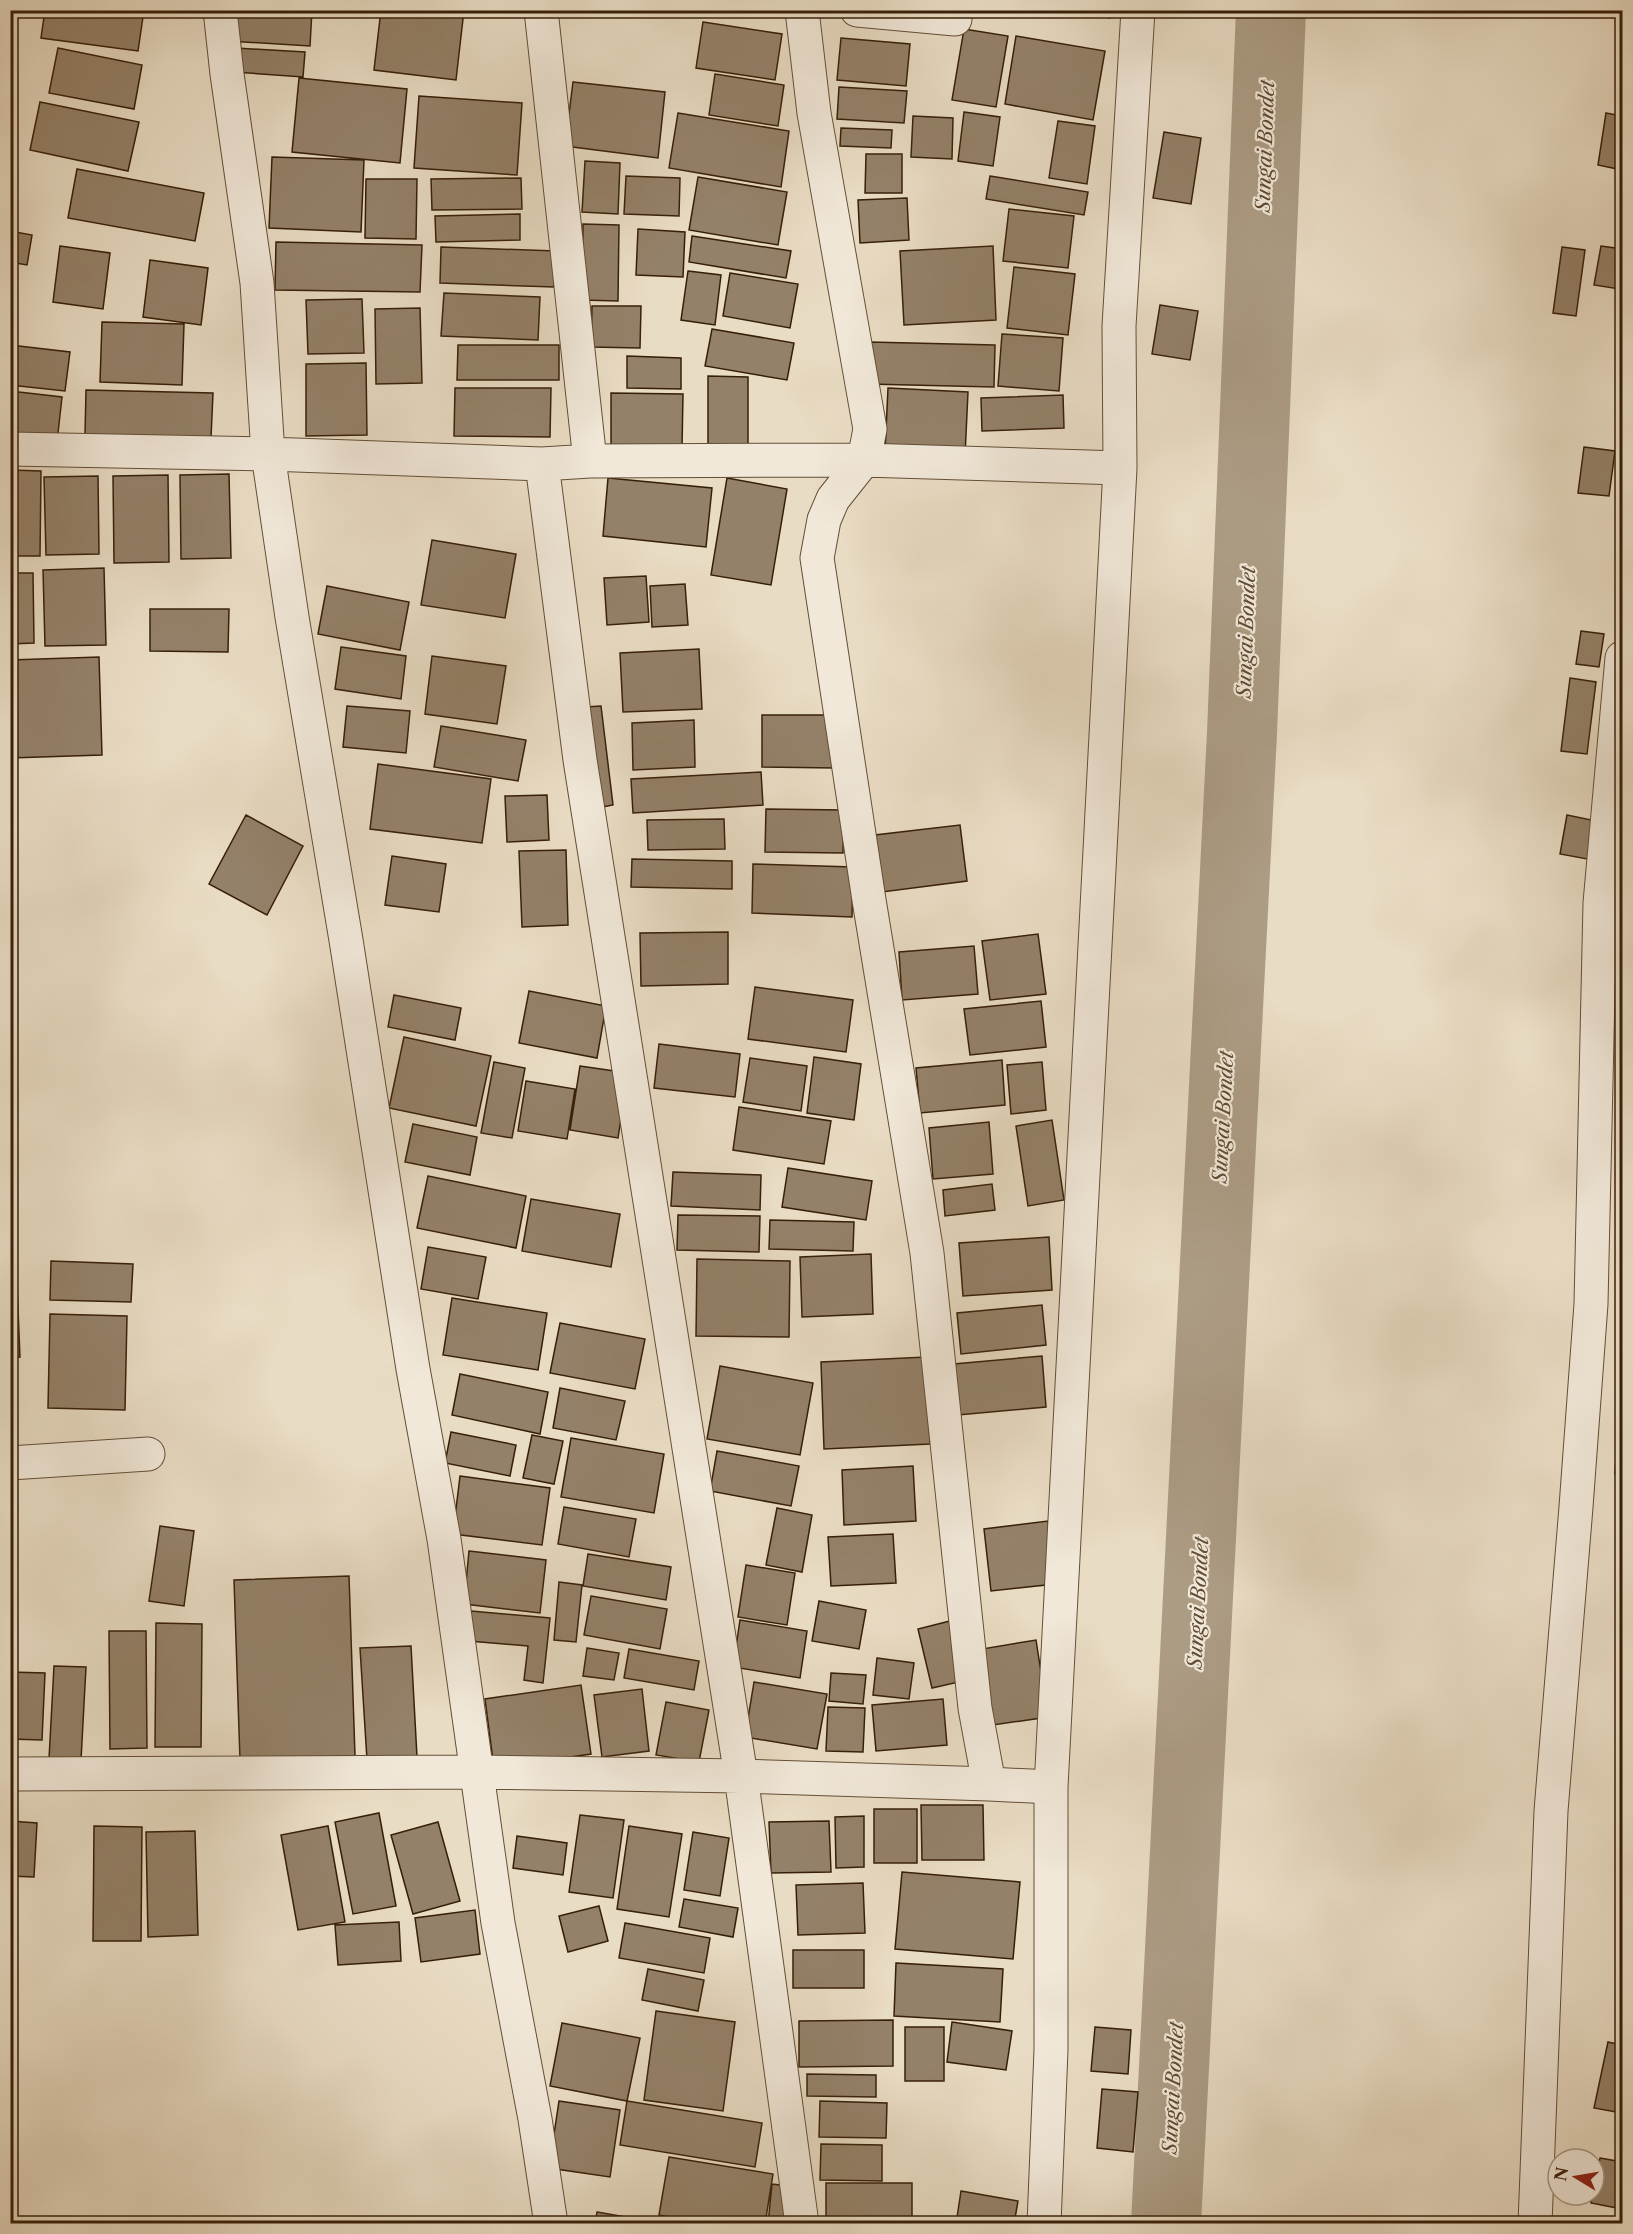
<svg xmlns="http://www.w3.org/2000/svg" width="1633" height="2234" font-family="'Libre Caslon Text',serif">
<rect width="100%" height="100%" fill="#e9dcc4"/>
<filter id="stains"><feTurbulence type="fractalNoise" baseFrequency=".00333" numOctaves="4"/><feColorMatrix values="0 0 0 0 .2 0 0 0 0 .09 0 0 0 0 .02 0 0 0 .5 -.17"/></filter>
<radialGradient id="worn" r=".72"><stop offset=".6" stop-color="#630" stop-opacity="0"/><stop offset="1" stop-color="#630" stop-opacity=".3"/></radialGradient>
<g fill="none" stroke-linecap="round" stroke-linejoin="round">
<!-- river -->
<path stroke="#ac9c84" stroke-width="70" d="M1166,2224L1242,733L1271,10"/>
</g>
<!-- building -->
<path fill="#948169" stroke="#371f07" stroke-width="1.5" d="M45,10H144L138,51L41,38Z
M230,10H312L310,46L228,41Z
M381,10H464L456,80L374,70Z
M1076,10H1111L1110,18Z
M703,22L782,34L775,80L696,68Z
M964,29L1008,36L996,107L952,100Z
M1016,36L1105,51L1093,120L1005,104Z
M841,38L910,44L906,86L837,80Z
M58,48L142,65L134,109L49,93Z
M236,48L305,52L303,77L234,72Z
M715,74L784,85L778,126L709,115Z
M299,78L407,89L400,163L292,152Z
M573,82L665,92L658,158L565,146Z
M839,87L907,91L904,123L837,119Z
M419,96L522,103L517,175L414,168Z
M40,102L139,122L128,171L30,150Z
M964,112L1000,117L993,166L958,161Z
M678,113L789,131L781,187L669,168Z
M1606,113L1622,116V170L1598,165Z
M913,116L953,118L952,159L911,157Z
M1058,121L1095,126L1087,184L1049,178Z
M841,128L892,130L891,148L840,146Z
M1164,132L1201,138L1191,204L1153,198Z
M866,154H902V193H865Z
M272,157L364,160L361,232L269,228Z
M585,161L620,163L618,214L582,212Z
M77,169L204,193L195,241L68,218Z
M626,176L680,178L679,216L624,214Z
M990,176L1088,192L1084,215L986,199Z
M698,177L787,192L778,245L689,230Z
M521,178L522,209L432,210L431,179Z
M366,179H417L416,239L365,238Z
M907,198L909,240L860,243L858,200Z
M1009,209L1074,216L1068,268L1003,261Z
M520,214V240L436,242L435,216Z
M583,224L619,225L618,301L582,300Z
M638,229L685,232L683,277L636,275Z
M10,231L32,235L27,265L10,262Z
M692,236L791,251L786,278L689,262Z
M276,242L422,245L420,292L275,290Z
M60,246L110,253L103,309L53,302Z
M993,246L996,320L904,325L900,251Z
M1601,246L1622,249V269L1619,289L1594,285Z
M441,247L556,251L554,287L440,283Z
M1562,247L1585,250L1576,316L1553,313Z
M150,260L208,268L201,325L143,317Z
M1014,267L1075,274L1068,335L1007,328Z
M688,271L721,275L715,325L681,320Z
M730,273L798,284L790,328L723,316Z
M444,293L540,297L538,340L441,336Z
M362,299L364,353L308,354L306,300Z
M1160,305L1198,311L1190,360L1152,354Z
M592,306H641L640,348L591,347Z
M420,308L422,383L376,384L375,309Z
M102,322L184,324L182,385L100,382Z
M712,329L794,343L787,380L705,366Z
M1002,334L1063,338L1059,391L998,386Z
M869,342L995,345L994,387L868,384Z
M10,345L70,352L65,391L10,385Z
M458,345H559V380H457Z
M627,356L681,358V389L627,388Z
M366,363L367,435L306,436V364Z
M708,376L748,377V449H708Z
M455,388H551L550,437L454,436Z
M888,388L968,392L965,456L885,452Z
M86,390L213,393L211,438L85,435Z
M10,391L62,397L57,442L10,437Z
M611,393L683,394L682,448L611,447Z
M1063,395L1064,428L982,431L981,398Z
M1584,447L1615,451L1609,496L1578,493Z
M10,470L41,471L40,556H10Z
M229,474L231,558L181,559L180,475Z
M168,475L169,562L114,563L113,476Z
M98,476L99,554L46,555L44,477Z
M608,478L712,488L706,547L603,536Z
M727,478L787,489L771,585L711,575Z
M432,540L516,554L505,618L421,605Z
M104,568L106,645L45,646L43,570Z
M10,573H33L34,643L10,644Z
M646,576L649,622L607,625L604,578Z
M685,584L688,625L652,627L650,586Z
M327,586L409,602L400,650L318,634Z
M150,609H229L228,652L150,651Z
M1581,631L1604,634L1599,667L1576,664Z
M341,647L406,656L401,699L335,689Z
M699,649L702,709L623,712L620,653Z
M432,656L506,666L497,724L425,714Z
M99,657L102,755L10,758V660Z
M1570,678L1596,682L1587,754L1561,751Z
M347,706L410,711L406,753L343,747Z
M601,706L613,805L597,808L585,707Z
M762,715H835V768L762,767Z
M694,720L695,767L633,770L632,723Z
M441,726L526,740L518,781L434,767Z
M378,764L491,779L482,843L370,829Z
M761,772L763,805L633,813L631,779Z
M547,795L549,840L507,842L505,796Z
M766,809L844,810L843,853L765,852Z
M246,815L303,846L267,915L209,884Z
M1567,815L1606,823L1598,861L1560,854Z
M724,819L725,849L648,850L647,820Z
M960,825L967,881L882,892L875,835Z
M566,850L568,925L522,927L519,851Z
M392,856L446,864L439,912L385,905Z
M632,859L732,861V889L631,887Z
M753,864L853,867L852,917L752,913Z
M728,932V984L641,986L640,933Z
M1038,934L1046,994L990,1000L982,941Z
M974,946L978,994L902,1000L899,952Z
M755,987L853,1000L846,1052L748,1039Z
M529,991L606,1006L597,1058L519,1043Z
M394,995L461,1008L455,1040L388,1027Z
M1041,1001L1046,1047L970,1055L964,1009Z
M404,1037L491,1056L476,1126L389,1108Z
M659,1044L740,1054L735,1097L654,1088Z
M814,1057L861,1064L854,1120L807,1113Z
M750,1058L807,1066L801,1111L743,1102Z
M1002,1060L1005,1105L920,1113L916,1068Z
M494,1062L525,1068L512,1138L481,1133Z
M1042,1062L1046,1110L1011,1114L1007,1065Z
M580,1066L628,1073L618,1138L570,1130Z
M526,1081L575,1089L567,1139L518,1131Z
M739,1107L831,1121L824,1164L733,1150Z
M1052,1120L1064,1200L1028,1206L1016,1126Z
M989,1122L993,1174L933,1179L929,1128Z
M413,1124L477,1137L470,1175L405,1162Z
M788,1168L872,1181L866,1220L782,1207Z
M673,1172L761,1175L760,1210L671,1206Z
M428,1176L526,1196L516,1248L417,1228Z
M992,1184L995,1210L945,1216L943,1190Z
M531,1199L620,1214L611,1267L522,1251Z
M678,1215L760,1216L759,1252L677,1250Z
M770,1220L854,1222L853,1251L769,1249Z
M1049,1237L1052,1290L963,1296L959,1243Z
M428,1247L486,1257L478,1299L421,1289Z
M871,1254L873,1314L802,1317L800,1257Z
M697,1259L790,1261L789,1337L696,1336Z
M51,1261L133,1264L131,1302L50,1300Z
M17,1285L20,1357L10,1358V1286Z
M452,1298L547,1313L538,1370L443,1355Z
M1042,1305L1046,1345L961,1354L957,1313Z
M50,1314L127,1316L125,1410L48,1408Z
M560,1323L645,1339L635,1389L550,1373Z
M1042,1356L1046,1407L958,1415L954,1364Z
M926,1357L930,1444L824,1449L821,1362Z
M720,1366L813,1383L800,1455L707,1439Z
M460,1374L548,1392L540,1434L452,1415Z
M560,1388L625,1401L616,1440L553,1428Z
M1619,1417H1622V1475L1615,1474Z
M451,1432L516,1445L510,1476L445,1463Z
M532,1435L563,1441L554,1484L523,1478Z
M571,1438L664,1454L654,1513L561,1497Z
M717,1451L799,1466L791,1506L710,1491Z
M913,1466L916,1521L844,1525L842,1470Z
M460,1476L550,1488L542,1545L453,1534Z
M564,1507L636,1519L629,1557L558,1544Z
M777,1508L812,1515L802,1572L766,1565Z
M1048,1521L1055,1584L991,1591L984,1529Z
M160,1526L194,1531L184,1606L149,1601Z
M893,1534L896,1583L831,1586L828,1537Z
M469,1551L546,1560L540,1613L464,1604Z
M588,1554L671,1567L666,1600L583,1586Z
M746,1565L795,1573L787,1625L738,1617Z
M349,1576L355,1756L240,1760L234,1580Z
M559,1582L582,1585L576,1642L554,1640Z
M591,1596L667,1609L660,1649L584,1635Z
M819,1601L866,1610L859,1649L812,1641Z
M471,1611L550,1618L543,1683L524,1680L528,1646L469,1641Z
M740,1620L807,1631L800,1678L733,1667Z
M950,1621L963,1681L932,1688L918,1629Z
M156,1623L202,1624L201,1747H155Z
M109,1631H146L147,1748L110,1749Z
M1036,1640L1048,1717L993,1725L982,1649Z
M411,1646L417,1757L367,1760L360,1648Z
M587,1648L619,1653L614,1680L583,1676Z
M629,1649L699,1661L694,1690L624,1678Z
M877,1658L914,1663L909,1699L873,1695Z
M54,1666L86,1667L81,1760L49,1759Z
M10,1672L45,1673L42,1740L10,1739Z
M831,1673L866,1675L863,1704L829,1701Z
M754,1682L827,1694L817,1749L745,1737Z
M581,1685L591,1754L494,1768L485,1699Z
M642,1689L649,1751L602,1757L594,1695Z
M943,1699L947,1745L876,1751L872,1705Z
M666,1702L709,1710L699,1762L656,1755Z
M828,1707L865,1708L863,1752L826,1751Z
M921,1805H983L984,1860H922Z
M874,1809H917V1863H874Z
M379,1813L396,1906L353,1914L335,1822Z
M580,1815L624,1820L613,1898L569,1892Z
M864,1816V1867L836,1868L835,1817Z
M10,1821L37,1823L34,1877L10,1876Z
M829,1821L831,1872L771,1873L769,1822Z
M438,1822L460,1901L413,1914L391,1835Z
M94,1826L142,1827L141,1941H93Z
M328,1826L345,1922L298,1930L281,1835Z
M629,1826L682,1834L669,1917L617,1909Z
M195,1831L198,1935L148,1937L146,1832Z
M693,1832L729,1838L720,1896L684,1890Z
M517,1836L567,1843L563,1875L513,1868Z
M902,1872L1020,1882L1013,1959L895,1949Z
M10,1879L16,1880L14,1917H10Z
M863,1883L865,1933L798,1935L796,1885Z
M684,1899L738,1908L733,1937L679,1927Z
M599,1906L608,1941L568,1952L559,1916Z
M475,1910L480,1954L421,1962L415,1918Z
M399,1922L401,1961L338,1965L335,1925Z
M625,1923L710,1938L704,1973L619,1958Z
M793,1950H864V1988H793Z
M896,1963L1003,1969L1000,2022L894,2016Z
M648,1969L704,1980L698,2011L642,2000Z
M656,2011L735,2022L723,2111L644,2100Z
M893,2020V2066L799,2067V2021Z
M952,2022L1012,2031L1006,2070L947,2062Z
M562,2023L640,2038L627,2101L550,2086Z
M905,2027H944V2081H905Z
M1095,2027L1131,2030L1128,2074L1091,2071Z
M1608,2042L1622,2045V2113L1594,2108Z
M807,2074L876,2075V2097L807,2096Z
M1102,2089L1138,2092L1133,2152L1097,2148Z
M559,2101L620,2110L610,2177L549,2168Z
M627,2101L762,2123L755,2167L620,2145Z
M820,2101L887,2103L886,2138L819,2137Z
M821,2144L882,2145V2181L820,2180Z
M669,2157L773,2174L765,2224H706L659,2215Z
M1600,2158L1622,2162V2209L1591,2203Z
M826,2183H912V2224H826Z
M772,2184L795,2187L791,2224H768Z
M961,2191L1018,2201L1014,2224H956Z
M597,2212L666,2224H595Z"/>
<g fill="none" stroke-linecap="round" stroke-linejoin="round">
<defs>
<path id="street" d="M220,10L227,74L257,283L268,454L292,617L346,940L413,1369L444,1539L498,1923L535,2119L551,2224
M541,10L590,461
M802,10L814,113L870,429L864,460L833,499L824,520L817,558L869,900L927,1253L975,1708L989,1784L1051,1787
M857,10L955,19
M10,449L268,454L542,464L590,461L864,460L1120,468
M542,464L580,760L741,1776L802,2224
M10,1463L148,1454
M10,1774L476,1772L741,1776L989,1784
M1044,2224L1051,2050V1787L1120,468L1119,326L1138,10
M1535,2224L1551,1811L1576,1507L1591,1304L1600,903L1622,658"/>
</defs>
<!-- street casing -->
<use href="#street" stroke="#644e36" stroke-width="35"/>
<!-- street -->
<use href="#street" stroke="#f1e8d9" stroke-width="33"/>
</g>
<g text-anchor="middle" stroke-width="4.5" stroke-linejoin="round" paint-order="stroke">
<!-- water labels -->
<g font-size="20" font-style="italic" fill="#604b33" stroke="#f1e8d9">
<text transform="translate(1265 146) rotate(-88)" y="7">Sungai Bondet</text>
<text transform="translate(1246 632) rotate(-88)" y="7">Sungai Bondet</text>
<text transform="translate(1223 1117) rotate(-87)" y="7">Sungai Bondet</text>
<text transform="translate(1198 1603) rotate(-87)" y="7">Sungai Bondet</text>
<text transform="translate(1173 2088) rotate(-87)" y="7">Sungai Bondet</text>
</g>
</g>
<!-- margin -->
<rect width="1633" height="2234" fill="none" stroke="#e9dcc4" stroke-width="36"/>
<rect x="12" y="12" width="1609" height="2210" fill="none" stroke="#371f07" stroke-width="3"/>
<rect x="18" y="18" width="1597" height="2198" fill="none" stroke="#371f07" stroke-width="1.5"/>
<!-- north arrow -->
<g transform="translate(1576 2177) rotate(281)"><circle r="28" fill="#f1e8d9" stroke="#a79885" stroke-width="1.5"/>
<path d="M0-4.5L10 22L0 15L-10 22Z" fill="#8f2418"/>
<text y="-9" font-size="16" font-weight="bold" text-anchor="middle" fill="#371f07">N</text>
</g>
<rect width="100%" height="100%" filter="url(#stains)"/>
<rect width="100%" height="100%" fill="url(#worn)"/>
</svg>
